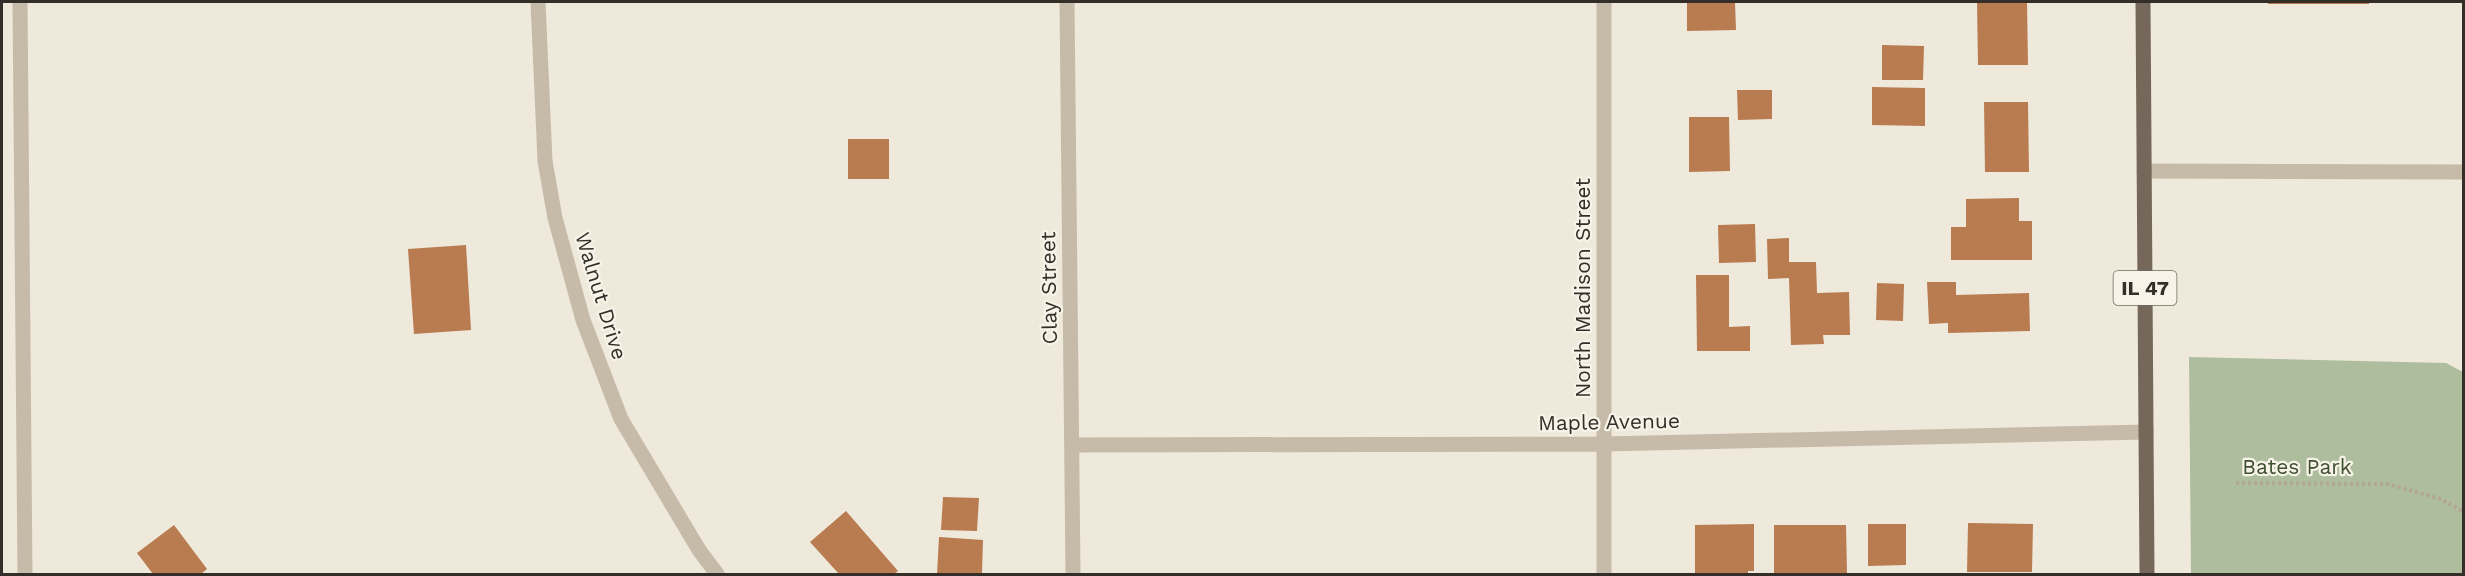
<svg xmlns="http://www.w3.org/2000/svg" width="2465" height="576" font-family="'Work Sans',sans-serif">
<rect width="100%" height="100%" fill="#efe9dc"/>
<!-- green -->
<path fill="#adbd9e" d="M2189,357L2446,363L2463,372V574H2191Z"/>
<!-- building -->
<path fill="#b97b50" d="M1687,2H1735L1736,30L1687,31Z
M1977,2H2027L2028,65H1978Z
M2268,2H2369V4H2268Z
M1882,45L1924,46L1923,80H1882Z
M1872,87L1925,88V126L1872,125Z
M1737,90H1772V119L1738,120Z
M1984,102H2028L2029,172H1985Z
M1689,117H1729L1730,171L1689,172Z
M848,139H889V179H848Z
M2019,198V221H2032V260H1951V227H1966V199Z
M1755,224L1756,262L1719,263L1718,225Z
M1789,238V262H1816L1817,293L1849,292L1850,335H1823L1824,344L1791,345L1789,278L1768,279L1767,239Z
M466,245L471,330L414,334L408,249Z
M1696,275H1729V327L1750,326V351H1697Z
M1927,282H1956V295L2029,293L2030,331L1948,333V323L1929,324Z
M1877,283L1904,284L1903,321L1876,320Z
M943,497L979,498L977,531L941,530Z
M846,511L898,571L894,574H839L810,542Z
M1968,523L2033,524L2032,572H1967Z
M1754,524V571H1748V574H1695V525Z
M1868,524H1906V565L1868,566Z
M174,525L207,569L201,574H153L137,553Z
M1774,525H1846L1847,574H1774Z
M939,537L983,540L982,574H937Z"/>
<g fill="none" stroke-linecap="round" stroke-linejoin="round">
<!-- path -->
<path stroke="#b2a694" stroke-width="4" stroke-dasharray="3 3" stroke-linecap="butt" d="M2236,483L2388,484L2441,499L2464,512"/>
<!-- lane -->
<path stroke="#c6bba9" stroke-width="15" d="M2144,171L2464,172"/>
<!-- street -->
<path stroke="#c6bba9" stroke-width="15" d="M20,2L25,574
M538,2L545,161L555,218L583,320L621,419L699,550L717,574
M1067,2L1073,574
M1604,2V574
M1072,445L1604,444L2146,432"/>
<!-- primary -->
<path stroke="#75685b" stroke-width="15" d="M2143,2L2147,574"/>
</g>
<g text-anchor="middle" stroke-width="4.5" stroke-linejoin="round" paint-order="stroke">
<!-- shield labels -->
<rect fill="#f7f3e8" stroke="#6e6962" stroke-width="1.5" x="2113.5" y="271" width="63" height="34" rx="4.5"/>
<g font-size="20" font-weight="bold" fill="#342e28">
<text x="2145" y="295">IL 47</text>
</g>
<!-- street labels -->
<g font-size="21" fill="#342e28" stroke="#f7f3e8">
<text transform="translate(1049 288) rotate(-91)" y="7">Clay Street</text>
<text transform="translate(1583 288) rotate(-90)" y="7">North Madison Street</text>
<text transform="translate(601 296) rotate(73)" y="7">Walnut Drive</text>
<text transform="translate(1609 422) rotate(-1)" y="7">Maple Avenue</text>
</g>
<!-- park labels -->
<g font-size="21" fill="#3e502f" stroke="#f7f3e8">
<text x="2297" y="474">Bates Park</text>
</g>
</g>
<!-- border -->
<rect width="2465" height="576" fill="none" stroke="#342e28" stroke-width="6"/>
</svg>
